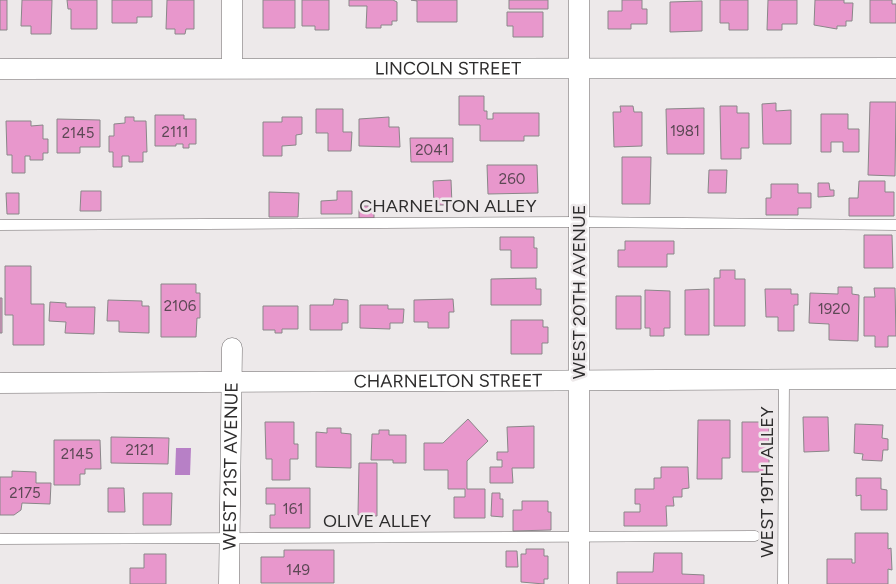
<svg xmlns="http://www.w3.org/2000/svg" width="896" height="584" font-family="Figtree,sans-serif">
<rect width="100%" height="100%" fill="#ede9ea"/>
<!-- water -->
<path fill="#b780c6" d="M176,448H191L190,475H175Z"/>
<!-- building -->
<path fill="#e897cc" stroke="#8a8789" d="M0,0H7V30H0Z
M22,0H52L51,34H31V26H21Z
M67,0H97V29H71V9H68Z
M112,0H152V17H137V23H112Z
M167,0H194V29H186L185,34H175V29H166Z
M263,0H295V28H263Z
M302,0H329V30H315V26H302Z
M349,0H393L397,2V21H392V25H381V28H366L367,6H349Z
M411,0H457V22H417V1Z
M509,0H548V9H509Z
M622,0H642V9H647V24H631V29H608V11H622Z
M720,0H748V30H729V23H720Z
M768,0H797V24H782V30H767Z
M815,0H844V3H853L852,21H846V26H837V29L814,25Z
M870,0H892V4H896V23H870Z
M702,1V31L670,32V2Z
M507,12H543V37H513V26H507Z
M459,96H484V111H487V119H493V113H539V136H524V141H480V125H459Z
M870,102H896L895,176L868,175Z
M776,103V111L791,110V144H763L762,104Z
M620,106H633L634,112H642V146L614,147L613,112H621Z
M720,106H737V113H749V148H741V159H721Z
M704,108V154H667L666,109Z
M316,109H343V132H352L351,151H328V133H316Z
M821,114H848V129H859V152H843V142H831V152H821Z
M155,115H184V119H196V144H189V148H183V144H176V146H155Z
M125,117H134V121H146L147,152H143V162H129V156H122V167H113V152H109V136H114V124L125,123Z
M282,117H302V134L296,135V145L282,146V156H263V122H282Z
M389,117V127H399L400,147L359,146V119Z
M57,119L100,120V147H80V153H57Z
M6,121H31V126L43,125V139H48V153H43V160H30V156H25V173H12V155H7Z
M410,138H453V162H411Z
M622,157H651L650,204H622Z
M487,165H537L538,193L488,194Z
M709,170H727L726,193H708Z
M451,180L452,205H434L433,181Z
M859,181H885V192H894V216H849V198H858Z
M818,183H829L830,190H834V196L818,197Z
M771,184H798V193H811V208H798V215H766V198H771Z
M81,191H101V211H80Z
M337,191H352V214H321V201L337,200Z
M269,192L299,193L298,217H269Z
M6,193H19V214H7Z
M359,206H374V218H359Z
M864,235H892L893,268H864Z
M500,237H534V248H537V268H511V250H500Z
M625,241H674V254H667V267H618V250H625Z
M5,266H31V304H44V345H13V315H5Z
M720,270H735V279H745V326H714V278H720Z
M536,278V289H541V305H491V279Z
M161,284H196V293H200V318H197L196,337H161Z
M838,287H852V294L859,295L858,341L829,340V324L809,323L810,293L838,294Z
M874,288H895L896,336H888V347H875V336H864V297H875Z
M709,289V335H685V290Z
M765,289H791V294H798V305H794V331H778V317H766Z
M645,290L670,291V328H664V336H650V328H645Z
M616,296H641V329H616Z
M0,298H2V333H0Z
M334,299L348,300V323H342V330H310V305H333Z
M453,299L454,312H449V328H428V322H414V300Z
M108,300L142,301V306H149V333L119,332V321H107Z
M50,302L66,303V307H95L94,334L65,333L66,322L49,321Z
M360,305H388V309H404L403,323H390V329L360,328Z
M263,306H298V329H282V333H275V330H263Z
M511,320H543V327H548V343H542V354H511Z
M803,417H828L829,451L804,452Z
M468,419L488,441L467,461V489H485V518H454V497H465V489H448V470H424V443H443Z
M698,420H730V458H722V479H697Z
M265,422H294V444H298V459H290V480H272V459H266Z
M742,422H769V472H742Z
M855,424L883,425L882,438L888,439V450H883L882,461L862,460L863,454L854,453Z
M534,426V468H512L513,483H490V467H502V460H497V452H508L507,427Z
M327,428H341V433L351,434V468L316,467V432L327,433Z
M379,430H389V435H406V463H393V460H371L372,434H379Z
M111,437L169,438L168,464L111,463Z
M54,440H100L101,469H85V474H80V485H54Z
M359,463H377V516L358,515Z
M661,467H688L689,488L682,489V497H673L674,506H666L667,526H624V512H640V504H635V489H654V478H661Z
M12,471L36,472V483H51L50,504L22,503L21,510L14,515H0V477H12Z
M856,478H881V489L887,490V510H861V495L856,496Z
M108,488H124L125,512H108Z
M266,488H310V528H270V515H275V504H266Z
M143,493H172L171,525H143Z
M492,493H500V499H503V517L491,516Z
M522,501H548V512H551V530L513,531V510H522Z
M855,533H888V549L891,548L892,570L888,569V584H827V559H852V563H855Z
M526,549H544V556H548V579H544V584L521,582V554H526Z
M284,550H334V583H261V557H284Z
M506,551H517L518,567H506Z
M654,553H682V574L704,575V584H617V572H653Z
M144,554H166V584H130V568H144Z"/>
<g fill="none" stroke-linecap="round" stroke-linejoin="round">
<defs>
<path id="lane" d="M0,225L579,222L896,225
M0,539L755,536
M783,584L784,380"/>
<g id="street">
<path d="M232,0V67"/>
<path d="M579,0V584"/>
<path id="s1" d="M0,69L896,68"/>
<path id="s2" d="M0,383L896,379"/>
<path id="s3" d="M229,584L232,348"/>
</g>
</defs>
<!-- lane casing -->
<use href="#lane" stroke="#6e6a6b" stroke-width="11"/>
<!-- street casing -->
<use href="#street" stroke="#6e6a6b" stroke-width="21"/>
<!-- lane -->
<use href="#lane" stroke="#fff" stroke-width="10"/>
<!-- street -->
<use href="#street" stroke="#fff" stroke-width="20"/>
</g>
<g text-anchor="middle" stroke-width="5" stroke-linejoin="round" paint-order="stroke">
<!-- number labels -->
<g font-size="15" fill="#5c4855">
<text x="685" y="136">1981</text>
<text x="175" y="137">2111</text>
<text x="78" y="138">2145</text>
<text x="432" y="155">2041</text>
<text x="512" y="184">260</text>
<text x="180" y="311">2106</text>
<text x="834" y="314">1920</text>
<text x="140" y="455">2121</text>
<text x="77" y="459">2145</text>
<text x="25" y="498">2175</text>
<text x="293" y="514">161</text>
<text x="298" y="575">149</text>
</g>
<!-- street labels -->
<g font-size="18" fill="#2e2d2d" stroke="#ede9ea">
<text dy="6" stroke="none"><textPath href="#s1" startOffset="448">LINCOLN STREET</textPath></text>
<text x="448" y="212">CHARNELTON ALLEY</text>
<text transform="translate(579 292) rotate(-90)" y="6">WEST 20TH AVENUE</text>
<text dy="6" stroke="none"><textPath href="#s2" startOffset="448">CHARNELTON STREET</textPath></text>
<text dy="6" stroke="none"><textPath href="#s3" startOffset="118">WEST 21ST AVENUE</textPath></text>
<text transform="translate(767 482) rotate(-90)" y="6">WEST 19TH ALLEY</text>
<text x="377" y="527">OLIVE ALLEY</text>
</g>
</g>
</svg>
